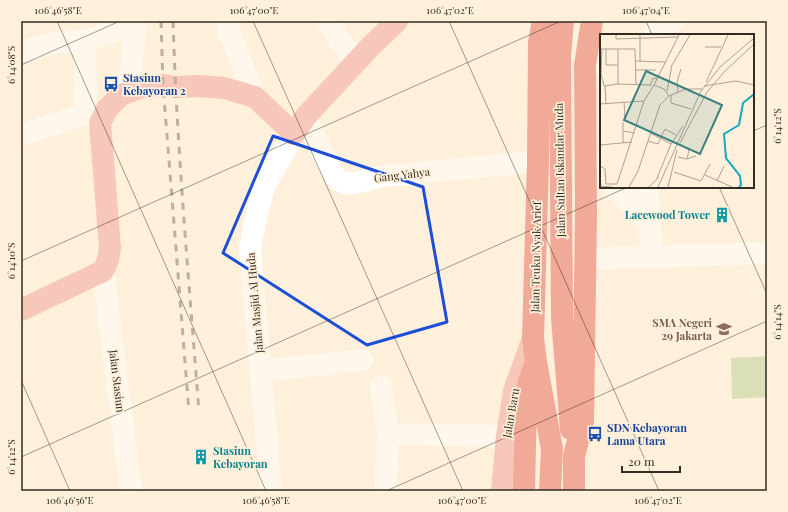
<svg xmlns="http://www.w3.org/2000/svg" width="788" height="512" font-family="'Playfair Display',serif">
<rect width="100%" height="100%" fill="#fff0db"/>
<!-- green -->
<path fill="#aecb8f" d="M767,356V397L732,399L731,358Z"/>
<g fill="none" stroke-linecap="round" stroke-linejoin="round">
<!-- minor -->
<path stroke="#fff" stroke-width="22" d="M227,21L229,32L255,97
M328,21L339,40L356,62
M653,35L660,28L674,21
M21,52L53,43L85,41
M585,58L601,66
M121,95L131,71L136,21
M306,116C312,129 331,178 342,182C352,187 373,177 384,176C435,171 487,167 538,161
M100,123L86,113L85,41L136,24
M21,135L86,113
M586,155L601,171
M615,187L650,225
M648,187L651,257
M585,259L767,253
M103,271L131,491
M262,371L362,360
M381,386L388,434
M271,491L250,248L256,217L264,187L294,134
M385,491L388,434L507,436"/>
<!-- major -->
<path stroke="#ed9791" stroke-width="22" d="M21,310L103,271L108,260L110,248L100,123L107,109L121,95L145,86L163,85L175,87L197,86L224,88L255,97L294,134L306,116L371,46L397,21
M502,491L507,436L514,391L533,338"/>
<!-- highway -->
<path stroke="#e15248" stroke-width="22" d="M543,21L539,43L538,161L533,338L536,362L552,449L550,491
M563,21L560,56L562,318L571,429
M524,491L526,400L529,381L534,367
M574,491V456L583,421L586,214L585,65L592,21"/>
<!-- rail -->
<path stroke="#6b6255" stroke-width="3" stroke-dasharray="7 7" stroke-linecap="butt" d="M161,21L163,85L189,412
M173,21C177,151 189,281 199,412"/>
</g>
<!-- marked area -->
<path d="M0 0H788V512H0ZM273,136L423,187L447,322L367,345L223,253Z" fill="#fff0db" fill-opacity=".55" fill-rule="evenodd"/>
<path fill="none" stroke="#1d4ed8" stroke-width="3" stroke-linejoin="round" d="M273,136L423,187L447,322L367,345L223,253Z"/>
<!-- ticks -->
<path fill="none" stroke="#322b21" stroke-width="1" stroke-opacity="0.45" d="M57,21L266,491M253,21L463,491M449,21L659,491M646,21L652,35M21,65L120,21M753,131L767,125M719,187L767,294M21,261L561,21M21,380L70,491M21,457L628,187M386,491L767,321"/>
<!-- icons -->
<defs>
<symbol id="bus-bare" viewBox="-9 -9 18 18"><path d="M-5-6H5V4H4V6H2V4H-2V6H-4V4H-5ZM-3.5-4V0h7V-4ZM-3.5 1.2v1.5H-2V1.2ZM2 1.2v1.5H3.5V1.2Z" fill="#1a4fb4" stroke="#fff0db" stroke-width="2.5" paint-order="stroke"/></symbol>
<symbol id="building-bare" viewBox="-9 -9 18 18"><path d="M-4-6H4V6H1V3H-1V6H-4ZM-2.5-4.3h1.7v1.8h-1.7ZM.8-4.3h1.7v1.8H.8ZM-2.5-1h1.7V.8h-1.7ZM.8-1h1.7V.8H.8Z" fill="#0f9aa8" stroke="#fff0db" stroke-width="2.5" paint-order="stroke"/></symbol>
<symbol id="school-bare" viewBox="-9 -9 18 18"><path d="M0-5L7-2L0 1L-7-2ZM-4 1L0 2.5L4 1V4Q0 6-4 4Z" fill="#8d6e63" stroke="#fff0db" stroke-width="2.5" paint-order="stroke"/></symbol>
</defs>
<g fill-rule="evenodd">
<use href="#bus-bare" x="100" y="73" width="22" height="22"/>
<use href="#building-bare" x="711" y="204" width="22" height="22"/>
<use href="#school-bare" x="713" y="318" width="22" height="22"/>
<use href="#bus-bare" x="584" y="423" width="22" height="22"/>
<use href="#building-bare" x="190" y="446" width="22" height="22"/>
</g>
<g text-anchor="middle" stroke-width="3.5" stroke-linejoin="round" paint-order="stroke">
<!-- transit labels -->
<g font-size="11" font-weight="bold" fill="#164399" stroke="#fff0db" text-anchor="start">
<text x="123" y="82">Stasiun<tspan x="123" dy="13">Kebayoran 2</tspan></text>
<text x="607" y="432">SDN Kebayoran<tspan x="607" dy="13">Lama Utara</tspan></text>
</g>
<!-- street labels -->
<g font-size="11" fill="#322b21" stroke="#fff0db">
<text transform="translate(560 170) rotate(-91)" y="4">Jalan Sultan Iskandar Muda</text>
<text transform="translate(402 175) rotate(-7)" y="4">Gang Yahya</text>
<text transform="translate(536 257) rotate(-89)" y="4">Jalan Teuku Nyak Arief</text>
<text transform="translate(255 303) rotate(-95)" y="4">Jalan Masjid Al Huda</text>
<text transform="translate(117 381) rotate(83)" y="4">Jalan Stasiun</text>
<text transform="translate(511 413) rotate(-80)" y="4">Jalan Baru</text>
</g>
<!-- culture labels -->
<g font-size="11" font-weight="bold" fill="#0d838f" stroke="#fff0db" text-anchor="end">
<text x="710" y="219">Lacewood Tower</text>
<text x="213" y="455" text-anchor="start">Stasiun<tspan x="213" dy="13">Kebayoran</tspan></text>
</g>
<!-- education labels -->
<g font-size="11" font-weight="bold" fill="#785e54" stroke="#fff0db" text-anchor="end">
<text x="712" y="327">SMA Negeri<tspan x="712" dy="13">29 Jakarta</tspan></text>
</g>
</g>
<!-- overview -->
<g transform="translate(600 34)">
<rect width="154" height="154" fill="#fff0db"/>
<path fill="none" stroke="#17a8c1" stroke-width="2" d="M139,153L141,151L140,142L126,124L124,100L139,91L143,69L154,60"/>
<path fill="none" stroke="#ada191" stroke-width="1" d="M16,1V5L78,3M40,1V27M105,13H121M0,15H35L36,50M2,15L1,40L4,52L18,50M6,15V31H18V50L50,51M35,27L65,28M18,31V15M36,36H56M106,48L128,1M54,51L79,1M5,52L6,69M50,52L53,44L58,45M104,52L136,47L154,51M67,57L72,31L90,1M78,58L77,48L81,35M71,61V69L91,75M24,68L25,85M0,70L44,67L54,51L64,55L69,62L86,55H102M23,88V109M23,97L35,99M50,99L71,110M61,103L65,95L76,101M48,107L58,110L61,103M80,109L107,58L125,37L154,10M80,110L89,116L87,125M0,111L32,108M78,123L87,125L96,122M0,132L5,135L6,150H17L44,67M74,138L101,147L110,130M105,141L132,153M57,144L71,110L83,92M117,147L124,132M0,152L12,153M29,153L38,137L60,71L69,62M49,153L59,143M58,153L101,57L120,33L154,4M68,153L77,116"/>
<path fill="#398281" fill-opacity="0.15" stroke="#398281" stroke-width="2" d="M46,37L122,71L100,120L24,86Z"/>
<rect width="154" height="154" fill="none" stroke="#322b21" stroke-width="2"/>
</g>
<!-- border -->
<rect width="788" height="512" fill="none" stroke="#fff0db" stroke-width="44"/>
<!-- scale -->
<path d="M622 466v6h58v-6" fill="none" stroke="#322b21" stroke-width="2"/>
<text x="628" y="466" font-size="12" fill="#322b21" stroke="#fff0db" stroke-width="3" paint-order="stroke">20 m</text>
<rect x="22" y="22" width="744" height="468" fill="none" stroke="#322b21" stroke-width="1.5"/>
<g font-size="10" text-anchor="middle" fill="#322b21">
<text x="58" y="14">106°46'58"E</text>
<text x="254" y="14">106°47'00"E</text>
<text x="450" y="14">106°47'02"E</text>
<text x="646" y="14">106°47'04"E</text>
<text transform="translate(11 65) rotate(-90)" y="4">6°14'08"S</text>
<text transform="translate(777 126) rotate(-90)" y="4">6°14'12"S</text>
<text transform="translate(11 261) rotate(-90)" y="4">6°14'10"S</text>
<text transform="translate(777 322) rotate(-90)" y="4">6°14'14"S</text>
<text transform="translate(11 457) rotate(-90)" y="4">6°14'12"S</text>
<text x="70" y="504">106°46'56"E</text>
<text x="266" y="504">106°46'58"E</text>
<text x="462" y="504">106°47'00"E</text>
<text x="658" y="504">106°47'02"E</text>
</g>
</svg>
